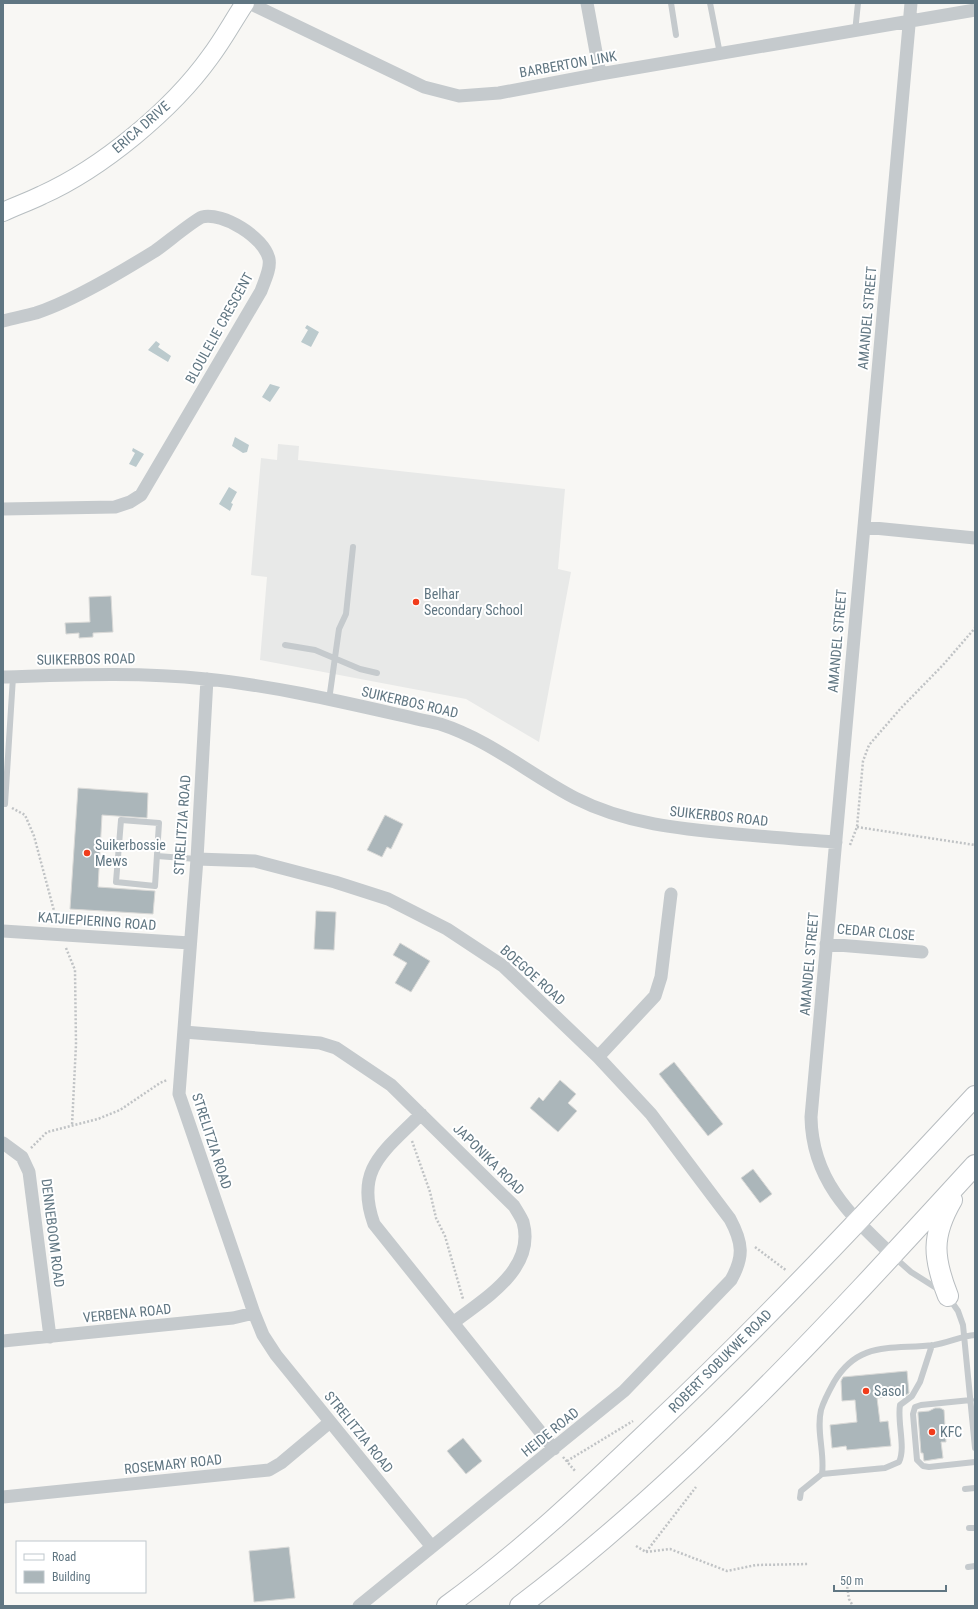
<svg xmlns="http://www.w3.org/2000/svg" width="978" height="1609" font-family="'Roboto Condensed',sans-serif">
<rect width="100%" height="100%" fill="#f8f7f4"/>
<!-- built -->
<path fill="#e8e9e8" d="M278,444L299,446L298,460L565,489L558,569L571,572L539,742L466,699L260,660L267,577L251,575L261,458L277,460Z"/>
<!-- water -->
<path fill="#bbcacd" d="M307,325L319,332L311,347L301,342L308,330L305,328Z
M156,341L160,344L158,347L171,356L168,362L148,350Z
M270,384L280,387L270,402L262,397Z
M235,437L249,445L247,452L243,453L232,446Z
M133,448L144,454L136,467L129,464L135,453L132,451Z
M229,487L237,492L231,503L233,504L230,511L219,504Z"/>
<!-- building -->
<path fill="#abb6ba" stroke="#d9d9d7" d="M111,596L113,632L93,633V637L79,638V633L66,634L65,623L90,622L89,597Z
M78,788L148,793L147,818L102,815L98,887L155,891L153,914L70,909Z
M385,815L403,824L391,849L387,847L382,857L367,850Z
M316,911L336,912L334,950L314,949Z
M400,943L430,961L411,992L395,983L407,963L393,955Z
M674,1062L723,1124L708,1136L659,1074Z
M560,1080L576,1094L568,1103L577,1111L558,1132L530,1108L539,1097L543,1101Z
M753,1169L772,1194L760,1203L741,1178Z
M907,1371L909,1393L906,1395L877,1398L880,1422L888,1421L891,1446L847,1450L846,1446L832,1448L830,1425L857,1422L855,1400L842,1401L841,1381L843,1377Z
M935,1408H940L944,1410L946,1442H941L943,1458L924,1461L923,1453H921L918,1414V1412L929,1411Z
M463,1438L482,1461L466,1474L447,1451Z
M289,1547L295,1598L254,1602L249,1551Z"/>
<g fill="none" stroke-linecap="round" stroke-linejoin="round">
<defs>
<path id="secondary" d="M3,212C16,206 30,201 42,195C102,168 172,110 210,57C223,40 233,21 245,3"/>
<path id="primary" d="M948,1296C933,1258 931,1236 952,1200
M447,1606C521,1552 587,1490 653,1427C765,1321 870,1209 975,1096
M520,1606C689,1478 833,1320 975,1165"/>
</defs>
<!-- secondary casing -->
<use href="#secondary" stroke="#b7bec1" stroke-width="20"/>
<!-- primary casing -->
<use href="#primary" stroke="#b8bdc0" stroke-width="22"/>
<!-- path -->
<path stroke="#c0c3c5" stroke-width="2.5" stroke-dasharray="2 2" stroke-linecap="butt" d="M12,808L25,815L34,836L57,922
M857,827L975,845
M850,845L857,827L863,761L869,745L901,708L943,665L975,628
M66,948L75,970L76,1044L72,1126
M412,1141L430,1192L436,1218L445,1236L463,1299
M31,1148L47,1132L98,1119L120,1110L160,1083L167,1080
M755,1247L787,1271
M563,1457L576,1472
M567,1461L633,1421
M636,1546L646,1552L696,1487
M646,1552L670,1549L727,1571L756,1565L808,1564
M846,1579L849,1599L853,1606"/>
<!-- service -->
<path stroke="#c5cacd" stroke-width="6" d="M671,3L676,35
M710,3L720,54
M855,32L858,3
M285,645L315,650L360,669L377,673
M329,700L339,629L346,614L353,547
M5,804L13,677
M121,820L159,823L155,886L116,882Z
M157,856L197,859
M893,1256L911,1272L941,1291
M949,1298L958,1311L963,1325L975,1448
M971,1400L921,1405L915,1407L913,1414L917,1460L923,1466L929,1467L975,1462
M822,1474L885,1468L899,1462C906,1448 897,1422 900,1405L912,1396L920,1382L932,1345
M965,1489L975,1488
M800,1498L801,1491L822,1474C825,1453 816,1431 821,1410C824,1400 829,1391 834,1382C859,1340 892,1350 934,1345C948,1343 961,1336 975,1335
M969,1528H975
M968,1567L975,1566"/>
<!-- minor -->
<path stroke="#c5cacd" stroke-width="13" d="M249,3L424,87L459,96L499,93L600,74L975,10
M587,3L600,74
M3,321C14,318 25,316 36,313C73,301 121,272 155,251C164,245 194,220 202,217C223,212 264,237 269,259C271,269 264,282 261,291L141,495L130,502L115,507L3,509
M864,527L975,538
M3,677C71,675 138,672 206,679C285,687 363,707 440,724C490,740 529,774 575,798C626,824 681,829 736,834C769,837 803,840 836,842
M207,679L197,859L179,1094L254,1313L263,1335L276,1355L432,1547
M197,859L255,861L335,882L388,899L447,929L503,966L598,1057L651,1114L730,1219C743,1243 744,1257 731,1280L624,1391L359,1606
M3,931L190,943
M826,944L922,952
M184,1032L295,1041L320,1043L336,1048L391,1085L514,1206C517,1211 521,1217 523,1222C536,1269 485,1298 454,1322
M598,1057L655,996L661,977L671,894
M421,1114C385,1151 354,1168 374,1224L554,1449
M3,1143L22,1157L29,1172L50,1337
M892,1255C850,1215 812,1180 811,1117L911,3
M3,1341L233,1318L254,1313
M3,1497L269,1470L281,1463L330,1422"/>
<!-- secondary -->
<use href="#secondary" stroke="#fff" stroke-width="18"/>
<!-- primary -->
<use href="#primary" stroke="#fff" stroke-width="20"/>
</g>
<!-- markers -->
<g fill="#f13c1b" stroke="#fff" stroke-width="1.5">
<circle cx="416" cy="602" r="4"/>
<circle cx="87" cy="853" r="4"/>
<circle cx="866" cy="1391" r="4"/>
<circle cx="932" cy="1432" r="4"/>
</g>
<g text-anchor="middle" stroke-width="4" stroke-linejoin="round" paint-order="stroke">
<!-- street labels -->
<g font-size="14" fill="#607682" stroke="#fff">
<text transform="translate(568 64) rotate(-10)" y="5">BARBERTON LINK</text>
<text transform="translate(141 127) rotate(-41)" y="5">ERICA DRIVE</text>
<text transform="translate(867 318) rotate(-85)" y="5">AMANDEL STREET</text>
<text transform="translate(219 328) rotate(-61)" y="5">BLOULELIE CRESCENT</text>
<text transform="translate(837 641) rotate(-85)" y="5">AMANDEL STREET</text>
<text transform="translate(86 659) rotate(-1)" y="5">SUIKERBOS ROAD</text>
<text transform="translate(410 702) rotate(13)" y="5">SUIKERBOS ROAD</text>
<text transform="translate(719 816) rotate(6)" y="5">SUIKERBOS ROAD</text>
<text transform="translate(182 825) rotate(-86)" y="5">STRELITZIA ROAD</text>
<text transform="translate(97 921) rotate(4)" y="5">KATJIEPIERING ROAD</text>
<text transform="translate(876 932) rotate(5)" y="5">CEDAR CLOSE</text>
<text transform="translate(809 964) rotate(-85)" y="5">AMANDEL STREET</text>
<text transform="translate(533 975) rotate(42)" y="5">BOEGOE ROAD</text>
<text transform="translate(212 1141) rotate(72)" y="5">STRELITZIA ROAD</text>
<text transform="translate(489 1159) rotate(45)" y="5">JAPONIKA ROAD</text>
<text transform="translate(53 1233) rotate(83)" y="5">DENNEBOOM ROAD</text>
<text transform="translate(127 1313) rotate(-6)" y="5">VERBENA ROAD</text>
<text transform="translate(720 1361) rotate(-45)" y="5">ROBERT SOBUKWE ROAD</text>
<text transform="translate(359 1432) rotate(51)" y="5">STRELITZIA ROAD</text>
<text transform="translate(550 1432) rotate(-39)" y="5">HEIDE ROAD</text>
<text transform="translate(173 1464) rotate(-6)" y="5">ROSEMARY ROAD</text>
</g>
<!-- poi labels -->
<g font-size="14" fill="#607682" stroke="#fff" text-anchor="start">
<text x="424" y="599">Belhar<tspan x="424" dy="16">Secondary School</tspan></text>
<text x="95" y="850">Suikerbossie<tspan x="95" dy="16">Mews</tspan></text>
<text x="874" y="1396">Sasol</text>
<text x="940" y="1437">KFC</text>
</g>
</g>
<!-- border -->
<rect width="978" height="1609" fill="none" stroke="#607682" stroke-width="8"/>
<!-- legend -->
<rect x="16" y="1541" width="130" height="52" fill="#ffffff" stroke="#bfc8cd"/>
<rect x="24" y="1554" width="20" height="6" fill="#ffffff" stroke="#bfc8cd"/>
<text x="52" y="1561" font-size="12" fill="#607682">Road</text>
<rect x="24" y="1571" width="20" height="12" fill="#abb6ba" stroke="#bfc8cd"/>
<text x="52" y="1581" font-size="12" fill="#607682">Building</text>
<!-- scale -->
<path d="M834 1585v6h112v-6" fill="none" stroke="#607682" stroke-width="2"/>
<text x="840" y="1585" font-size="12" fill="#607682" stroke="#ffffff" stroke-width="3" paint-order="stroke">50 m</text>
</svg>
